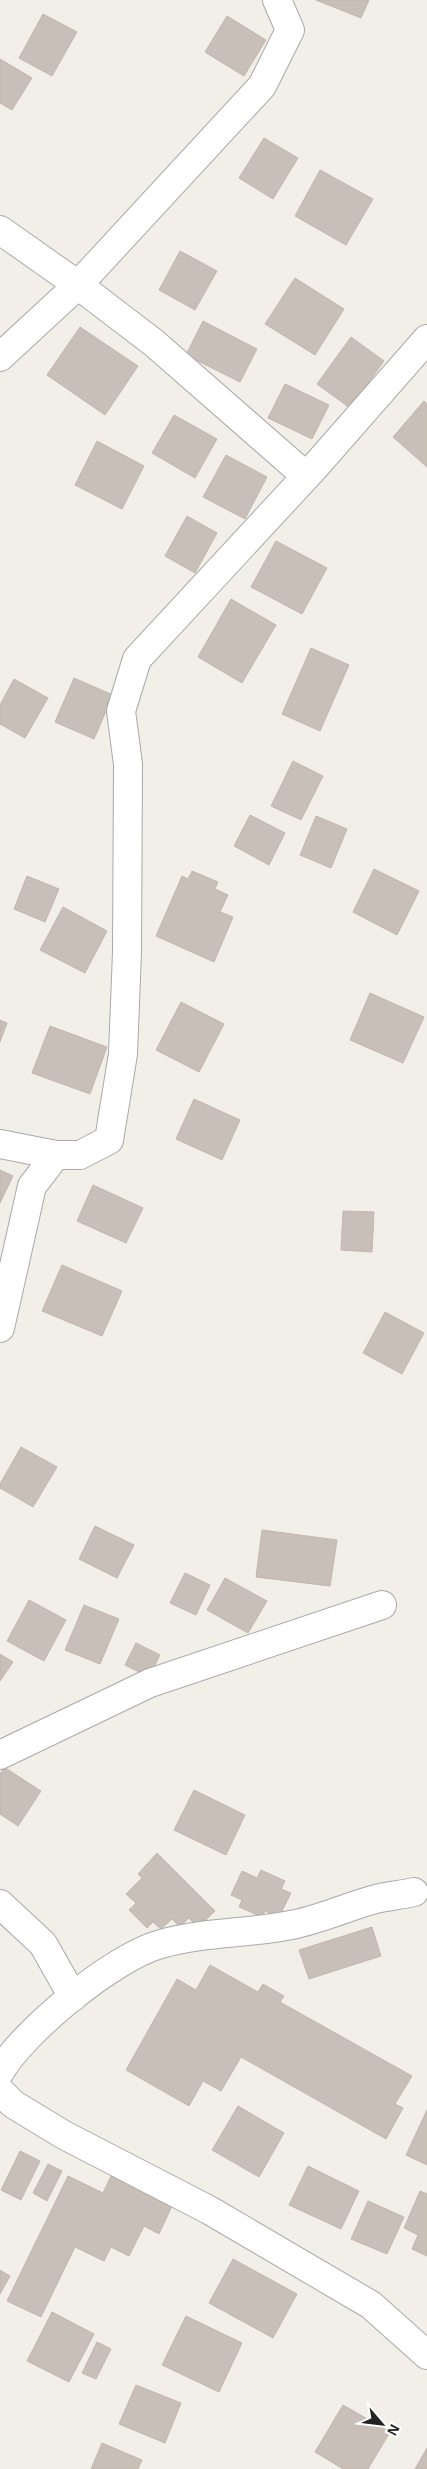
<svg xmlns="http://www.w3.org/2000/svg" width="427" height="2469" font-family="Helvetica,sans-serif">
<rect width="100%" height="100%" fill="#f2efe9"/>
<!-- building -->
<path fill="#c7bfb8" stroke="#c4b6ab" d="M316,0H369L361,18Z
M43,14L77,32L52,76L19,58Z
M227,16L266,40L244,76L205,52Z
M0,59L32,78L12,110L0,103Z
M264,138L298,158L273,199L239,178Z
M320,170L373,199L346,245L295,216Z
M180,251L217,271L195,310L159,290Z
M295,278L344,309L315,355L265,324Z
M203,321L257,349L240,382L186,355Z
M80,327L138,366L105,415L47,375Z
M351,337L384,361L350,408L317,384Z
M285,384L329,405L312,439L268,418Z
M424,401L427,404V467L393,437Z
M174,415L217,439L195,478L152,453Z
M97,441L144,466L122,509L75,485Z
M226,455L267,477L245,519L203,497Z
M187,516L217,533L195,573L165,556Z
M276,541L327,568L302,614L251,587Z
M231,599L276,625L242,683L198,657Z
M311,648L349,665L320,731L282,714Z
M74,678L113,695L94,739L55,722Z
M14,679L48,698L25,738L0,724V705Z
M293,761L323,776L301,820L271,806Z
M250,815L285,833L269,865L234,846Z
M316,816L347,829L331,868L300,855Z
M374,869L419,891L397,935L353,912Z
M192,871L218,882L215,889L228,895L220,912L233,917L214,962L156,936L182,876L188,879Z
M27,876L59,889L45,922L14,909Z
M63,907L107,931L85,973L40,950Z
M370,993L424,1017L403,1063L350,1040Z
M181,1002L224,1024L199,1072L156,1050Z
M0,1020L7,1023L0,1042Z
M50,1026L107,1047L90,1094L32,1073Z
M194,1099L240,1120L222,1160L176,1139Z
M0,1170L13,1176L0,1203Z
M93,1185L143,1208L126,1243L77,1221Z
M343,1211L374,1212L372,1252L341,1250Z
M62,1265L122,1291L102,1336L42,1311Z
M385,1312L424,1333L402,1374L363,1353Z
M21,1447L57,1467L33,1507L0,1488V1484Z
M95,1526L134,1545L117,1578L79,1559Z
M262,1530L337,1540L330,1586L256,1577Z
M185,1573L210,1585L196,1615L170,1603Z
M225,1578L267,1601L248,1633L207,1610Z
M29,1600L66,1620L44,1661L7,1641Z
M84,1605L119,1619L100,1664L65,1650Z
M136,1643L160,1655L149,1677L125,1665Z
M0,1654L13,1662L0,1681Z
M4,1767L41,1791L18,1826L0,1814V1774Z
M194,1790L245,1815L226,1855L174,1830Z
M157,1853L215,1911L198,1928L189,1918L180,1927L172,1919L161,1929L153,1922L147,1928L129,1910L136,1903L126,1894L142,1878L138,1874Z
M261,1870L285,1881L281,1889L291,1893L279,1917L265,1911L262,1917L239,1907L242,1900L231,1895L242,1871L257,1878Z
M372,1927L381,1956L309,1979L299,1950Z
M210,1965L258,1992L263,1984L284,1996L280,2002L412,2076L395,2104L403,2108L386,2139L241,2057L221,2091L203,2081L189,2106L126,2070L177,1979L196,1990Z
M238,2106L284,2133L259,2177L212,2150Z
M427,2110V2165L406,2155Z
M20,2151L40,2161L21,2200L1,2190Z
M48,2164L62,2171L47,2201L33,2193Z
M308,2166L359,2191L341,2229L289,2205Z
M68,2176L103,2193L111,2176L172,2206L159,2234L144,2226L129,2256L111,2247L104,2261L75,2247L41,2317L7,2301Z
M420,2191L427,2194V2256L412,2249L418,2235L404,2228Z
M368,2201L404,2217L387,2254L351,2239Z
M233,2259L297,2294L273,2338L209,2303Z
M0,2270L10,2276L0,2294Z
M52,2312L94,2334L69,2382L27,2361Z
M186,2316L242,2343L219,2392L162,2365Z
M97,2342L111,2349L96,2379L82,2373Z
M136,2385L181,2403L165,2443L119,2424Z
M343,2405L390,2432L368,2469H343L315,2452Z
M102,2443L142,2460L138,2469H91Z
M427,2448V2469H415Z"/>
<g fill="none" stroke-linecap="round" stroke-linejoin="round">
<defs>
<path id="minor" d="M0,230L78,285L154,343L306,476
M0,357L78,285L262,86L290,30L277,0
M0,1144L56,1155H80L109,1140L123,1054L127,952L128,764L121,711L137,659L313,469L427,339
M0,1328L32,1186L56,1155
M0,1755L150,1683L382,1605
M0,1904L43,1944L73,1997
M0,2072C23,2031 115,1956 161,1944C205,1931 252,1934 296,1924C324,1918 349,1906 376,1899C388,1896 401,1895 414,1892
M0,2091L13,2104L64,2135L209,2210L371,2305L427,2355"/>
</defs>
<!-- minor casing -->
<use href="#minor" stroke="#a9a9a9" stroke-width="30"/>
<!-- minor -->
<use href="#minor" stroke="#fff" stroke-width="28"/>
</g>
<!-- north arrow -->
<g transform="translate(382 2424) rotate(118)" stroke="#ffffff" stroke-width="4" paint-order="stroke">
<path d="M0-4L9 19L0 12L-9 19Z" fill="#222222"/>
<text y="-8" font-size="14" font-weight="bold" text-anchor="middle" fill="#222222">N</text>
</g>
</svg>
